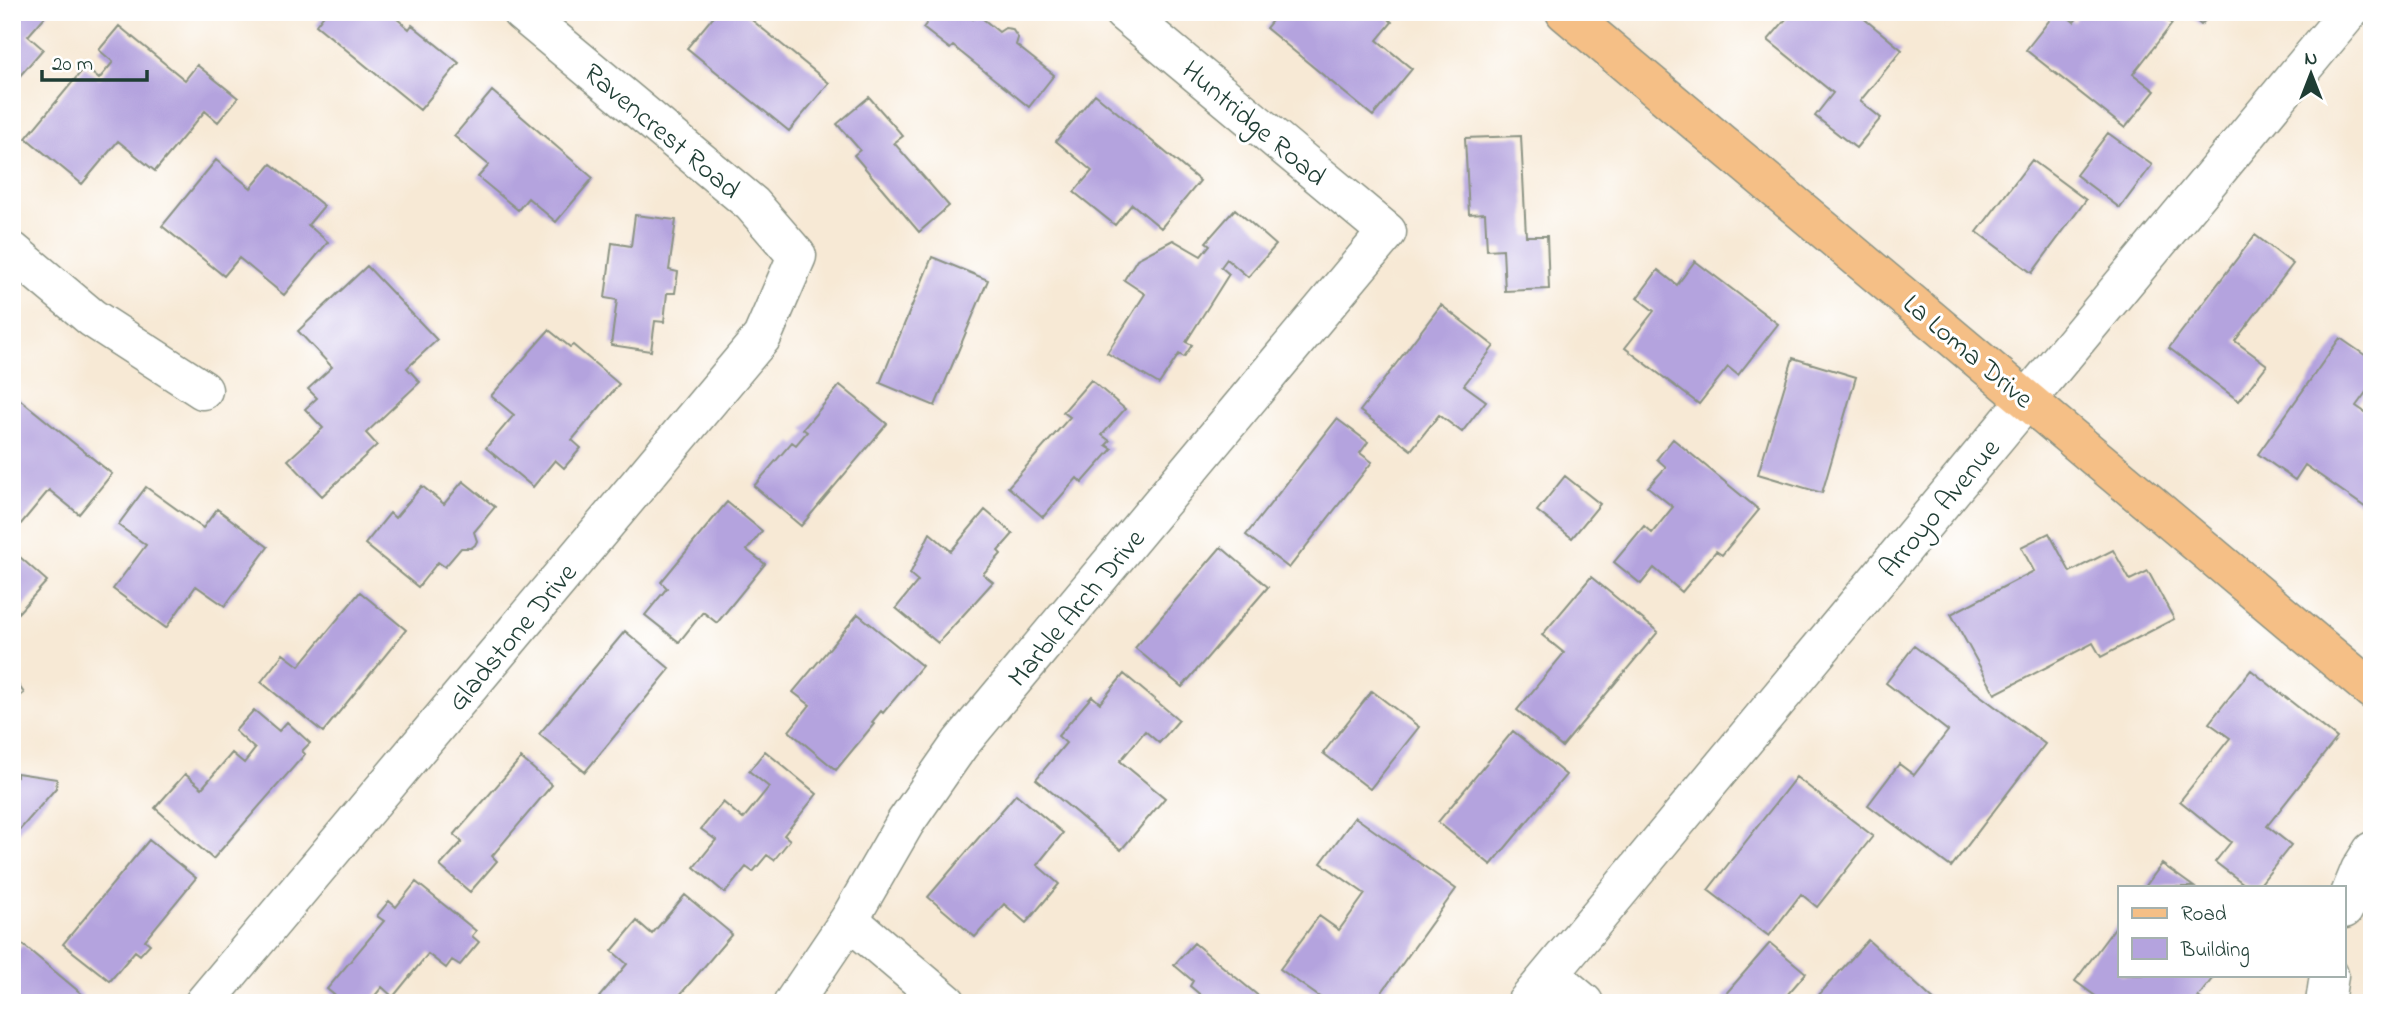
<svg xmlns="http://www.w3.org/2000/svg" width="2384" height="1015" font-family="'Indie Flower',sans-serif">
<rect width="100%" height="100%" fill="#fff"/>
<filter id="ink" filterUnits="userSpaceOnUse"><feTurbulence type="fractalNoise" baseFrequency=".0143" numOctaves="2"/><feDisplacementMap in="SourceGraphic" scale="14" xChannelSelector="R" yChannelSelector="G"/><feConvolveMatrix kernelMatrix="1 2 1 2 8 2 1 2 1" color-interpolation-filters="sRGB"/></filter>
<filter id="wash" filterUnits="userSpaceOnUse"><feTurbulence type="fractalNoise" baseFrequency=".00686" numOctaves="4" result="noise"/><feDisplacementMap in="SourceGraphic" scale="28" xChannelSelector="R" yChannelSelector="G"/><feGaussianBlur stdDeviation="1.57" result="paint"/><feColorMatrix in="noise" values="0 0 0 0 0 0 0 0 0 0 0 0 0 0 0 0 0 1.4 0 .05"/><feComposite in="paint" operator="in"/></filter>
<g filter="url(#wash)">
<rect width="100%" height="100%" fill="#f7e9d5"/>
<g id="blocks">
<!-- building -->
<path fill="#b4a3de" d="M12,12H49L28,36L43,49L12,85Z
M326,12H397L399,15L396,18L409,29L412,25L459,63L420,110L316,25Z
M717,12H742L829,83L789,131L687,48Z
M935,12H964L973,19L977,14L999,32L1005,28L1012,29L1018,38L1016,45L1054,75L1029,107L953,46L950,49L923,28Z
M1279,12H1381L1392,22L1377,40L1412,69L1373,116L1266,28Z
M1792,12H1856L1902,50L1860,101L1881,118L1856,148L1815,116L1833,93L1768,40Z
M2056,12H2062L2074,22L2082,12H2157L2172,24L2133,74L2155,91L2125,128L2026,50Z
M2187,12H2212L2201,25Z
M119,26L185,80L197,65L238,98L218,122L205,111L155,171L118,141L82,184L26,138L85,67L99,79L113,62L99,50Z
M492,91L593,178L556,222L528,198L518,210L478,177L489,165L454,136Z
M1095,94L1200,181L1161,228L1132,204L1115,225L1074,192L1092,171L1056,141Z
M869,97L903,136L894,143L949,206L919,232L854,155L860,150L837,124Z
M2108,133L2152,165L2120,208L2076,175Z
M1521,136L1526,236H1547L1549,289L1505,291L1503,249L1487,250L1485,213L1469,214L1465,138Z
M216,160L251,188L271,164L324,206L308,225L328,242L284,295L239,258L224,276L162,226Z
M2032,160L2086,200L2032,273L1977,232Z
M1235,209L1276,245L1248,277L1227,259L1221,267L1229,274L1186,342L1192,345L1184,357L1179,354L1159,384L1107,353L1145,294L1124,280L1137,259L1173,240L1201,256L1210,245L1206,242Z
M635,215L676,220L669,270L678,272L675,293H667L664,322L655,321L651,351L611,345L617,300L605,298L612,243L631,246Z
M2255,235L2293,264L2235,341L2267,365L2239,401L2169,348Z
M932,257L988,280L935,406L880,383Z
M1695,261L1778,324L1738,375L1728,367L1699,404L1625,348L1654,311L1637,298L1658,270L1677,285Z
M367,266L437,340L407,368L420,382L366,433L377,445L322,496L288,460L323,428L305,409L317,398L308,389L332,367L298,331Z
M1441,305L1494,346L1464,385L1486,401L1462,432L1439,415L1411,450L1360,411Z
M549,330L570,347L573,345L619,384L572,440L581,448L564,468L555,460L533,487L486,448L514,415L491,396Z
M2340,338L2372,360V384L2356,406L2372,417V512L2305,465L2295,480L2258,454Z
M1793,358L1856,377L1822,493L1758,474Z
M1091,380L1125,409L1102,435L1110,441L1106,445L1112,449L1082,483L1077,478L1043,517L1008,487L1070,417L1063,412Z
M840,385L887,424L801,526L754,486L792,442L796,445L807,432L803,429Z
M12,393L112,474L79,514L49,490L20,525L12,518Z
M1337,419L1368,442L1360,453L1372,462L1289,568L1246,535Z
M1673,439L1759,510L1722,555L1716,551L1682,592L1654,568L1641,584L1614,562L1644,526L1652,533L1673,507L1648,487L1666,467L1657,459Z
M1565,476L1600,504L1572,538L1537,511Z
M463,481L495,507L474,532L477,541L475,545L471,548H461L445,567L438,562L418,587L365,544L390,513L395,518L422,486L444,504Z
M146,487L203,528L217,509L268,547L225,606L196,586L166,628L113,589L146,545L118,525Z
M727,502L762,531L747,550L765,564L717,623L703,612L679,642L645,615L667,588L661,582Z
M985,510L1013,534L998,551L1001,554L983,574L993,582L938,643L896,608L918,581L910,574L930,533L951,551Z
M2049,533L2070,572L2113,550L2130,580L2148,571L2174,619L2101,657L2093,643L1995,694L1951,614L2034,571L2021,547Z
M1221,547L1268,587L1182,687L1135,648Z
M12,550L47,581L18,613L12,607Z
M1591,577L1658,632L1562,747L1517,710L1564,653L1542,635Z
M360,592L406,630L323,732L261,682L283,654L299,666Z
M858,614L922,666L883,713L881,711L872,722L874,724L836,770L789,731L810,705L793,692Z
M625,631L670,669L585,772L539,734Z
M1914,646L2045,744L1951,867L1868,805L1899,764L1914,775L1948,731L1886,683Z
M2251,670L2337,738L2267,826L2291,845L2258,887H2248L2215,862L2231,842L2180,801L2230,738L2209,723Z
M1124,674L1179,720L1159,743L1145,731L1120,761L1165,798L1121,850L1036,779L1066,743L1058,736L1092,696L1100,703Z
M12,676L24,693L12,702Z
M1372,691L1419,727L1370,789L1323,753Z
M254,710L279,731L287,722L310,743L302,751L305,754L213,859L155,808L185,774L202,788L232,753L244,763L255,749L235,731Z
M1513,731L1566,775L1491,865L1438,822Z
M765,751L817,794L784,835L790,840L774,860L767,855L753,872L746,867L725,893L694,867L716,840L701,829L723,802L743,819L769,787L749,771Z
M521,758L552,785L492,856L497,861L470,892L440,866L462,842L454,835Z
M17,773L57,779L56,788L17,833H12V776L17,777Z
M1796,777L1873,836L1817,907L1801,894L1769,936L1708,890Z
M1016,794L1063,833L1037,865L1059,884L1026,923L1004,904L975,937L928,897Z
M1355,817L1456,889L1377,999L1383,1003H1328L1280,969L1319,916L1339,930L1365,894L1321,863Z
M149,840L196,878L145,940L150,944L140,955L135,951L110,981L63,944Z
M2162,864L2194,887H2145Z
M416,882L476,931L472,936L479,942L460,965L452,960L446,968L428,954L393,997L382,987L369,1003H344L327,989L384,921L377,916L389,901L396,907Z
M685,895L732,934L673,1003H607L599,997L627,964L612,951L637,921L652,934Z
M2120,921V975H2215L2198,997L2207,1003H2105L2075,981Z
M1868,940L1937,1003H1824L1817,997Z
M1194,943L1267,1003H1210L1190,986L1193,981L1174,965Z
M1770,943L1806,973L1780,1003H1729L1723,997Z
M22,944L83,995L77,1003H12V956Z"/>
</g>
</g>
<g filter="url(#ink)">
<use href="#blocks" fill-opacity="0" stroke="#8b9384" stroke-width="2"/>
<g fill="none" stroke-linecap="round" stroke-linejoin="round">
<defs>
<path id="minor" d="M12,251L92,318L203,390
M2344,909L2360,870L2372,851
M849,920L947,1003
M1551,975L1584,1003
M204,1003L762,337L797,256L752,204L521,12
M793,1003L849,920L905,823L960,744L1387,232L1123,12
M1526,1003L2349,12
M2325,1003L2329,975"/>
<path id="major" d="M1565,12L2372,690"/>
</defs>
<!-- minor casing -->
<use href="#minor" stroke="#8b9384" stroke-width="41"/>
<!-- major casing -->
<use href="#major" stroke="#8b9384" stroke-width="41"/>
<!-- minor -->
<use href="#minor" stroke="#fff" stroke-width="38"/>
<!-- major -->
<use href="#major" stroke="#f5bf86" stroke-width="38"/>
</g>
</g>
<g text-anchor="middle" stroke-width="6" stroke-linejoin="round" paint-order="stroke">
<!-- street labels -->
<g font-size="28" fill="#1f3d34" stroke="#fff">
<text transform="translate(1255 122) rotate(40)" y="10">Huntridge Road</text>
<text transform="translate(663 130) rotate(40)" y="10">Ravencrest Road</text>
<text transform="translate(1969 350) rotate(40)" y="10">La Loma Drive</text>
<text transform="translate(1938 507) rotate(-50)" y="10">Arroyo Avenue</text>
<text transform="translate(1075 607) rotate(-50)" y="10">Marble Arch Drive</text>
<text transform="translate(511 636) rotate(-50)" y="10">Gladstone Drive</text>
</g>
</g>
<!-- margin -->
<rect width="2384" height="1015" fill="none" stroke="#fff" stroke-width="42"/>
<!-- legend -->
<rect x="2118" y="886" width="228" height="91" fill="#ffffff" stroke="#a5b1ae" stroke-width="2"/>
<rect x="2132" y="908" width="35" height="10" fill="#f5bf86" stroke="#a5b1ae" stroke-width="2"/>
<text x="2181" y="920" font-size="21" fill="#1f3d34">Road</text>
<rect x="2132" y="938" width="35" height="21" fill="#b4a3de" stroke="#a5b1ae" stroke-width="2"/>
<text x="2181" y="956" font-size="21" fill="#1f3d34">Building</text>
<!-- north arrow -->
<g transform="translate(2311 74)" stroke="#ffffff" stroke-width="5" paint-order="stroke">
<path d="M0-5L12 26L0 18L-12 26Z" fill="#1f3d34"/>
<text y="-10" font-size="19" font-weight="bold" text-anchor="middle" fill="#1f3d34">N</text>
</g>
<!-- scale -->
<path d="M42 70v10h105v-10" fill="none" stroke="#1f3d34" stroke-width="3.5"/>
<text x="52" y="70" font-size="21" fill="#1f3d34" stroke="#ffffff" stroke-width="5" paint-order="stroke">20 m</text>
</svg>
